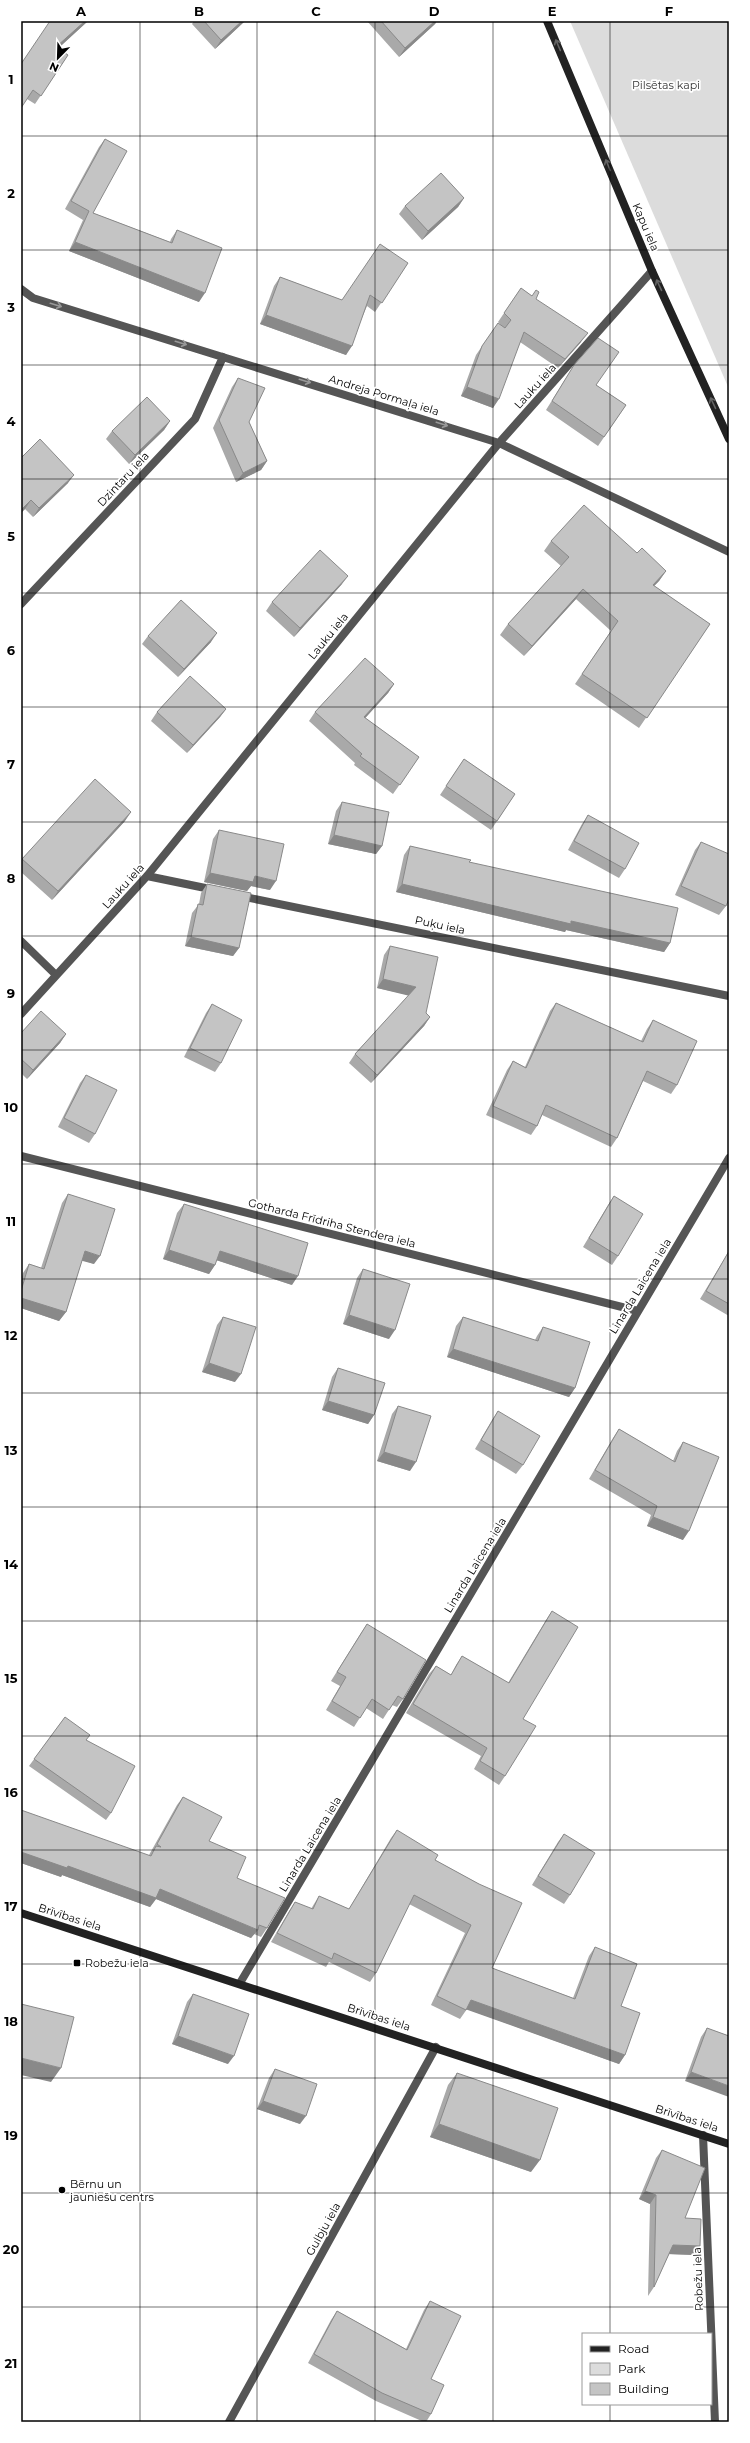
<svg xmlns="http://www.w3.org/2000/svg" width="750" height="2443" font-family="Montserrat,sans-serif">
<rect width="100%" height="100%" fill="#fff"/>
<!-- green -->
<path fill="#dcdcdc" d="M570,21H729V389Z"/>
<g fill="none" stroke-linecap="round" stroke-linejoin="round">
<!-- street -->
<path stroke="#555" stroke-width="8" d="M21,289L33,298L499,443L729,552
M21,604L195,419L223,357
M147,876L215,890
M240,896L729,996
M21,941L56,975
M21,1014L147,876L499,443L652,271
M21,1156L638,1311
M240,1983L729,1158
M703,2135L715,2422
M229,2422L436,2047"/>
<!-- secondary -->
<path stroke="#222" stroke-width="8" d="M547,21L652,271L729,439
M21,1913L729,2144"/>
</g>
<!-- wall -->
<path fill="#a9a9a9" d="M50,21H88L58,48L68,55L35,104L27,99Z
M194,21H245L215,49L192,24Z
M367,21H437L435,24L399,57Z
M105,139L93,213L170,242L171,239L177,230L199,302L69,251L83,220L65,209L99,147Z
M464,198L458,207L422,240L399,214L405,206Z
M408,263L375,312L367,306L346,355L260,324L274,286L280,277L342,300Z
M521,288L536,299L581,342L558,368L520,342L493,408L461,396L476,355L498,323L501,325L498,322Z
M574,365L596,385L626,405L598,446L546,410Z
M238,378L249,422L267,461L261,470L236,482L213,428L232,387Z
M170,421L164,430L129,464L106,439L112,431Z
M21,458L68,483L33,517L25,509L21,513Z
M551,541L637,553L666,571L659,581L654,586L710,624L639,728L575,684L611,631L576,599L524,656L500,635L508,624L561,566L544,551Z
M342,584L294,637L266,611L272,602Z
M148,636L211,642L178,677L142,644Z
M394,684L388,693L365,718L419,757L393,794L354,765L355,763L309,721L315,712Z
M226,709L220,717L187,753L151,721L157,712Z
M464,759L515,794L491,830L440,795Z
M342,802L382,846L376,854L328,844L336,811Z
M588,815L625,869L619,878L568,850L582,824Z
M125,821L52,900L21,872V860L22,859Z
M219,830L270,890L251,886L247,891L204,882L213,839Z
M701,842L726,906L719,915L675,895L695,850Z
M410,846L469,862L670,943L664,952L566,930L565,932L396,892L404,855Z
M207,884L239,948L233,956L185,946L192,913L199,904L201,893Z
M390,946L426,1013L430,1017L424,1026L371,1083L349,1063L355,1054L409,995L377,988L384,955Z
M556,1003L641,1041L647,1029L653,1020L677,1085L671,1094L643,1081L617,1138L611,1147L542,1115L537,1126L531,1135L486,1115L507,1070L513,1061L525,1067L550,1011Z
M212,1004L221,1063L215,1072L184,1057L206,1013Z
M21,1033L66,1034L60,1043L27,1079L21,1073Z
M86,1075L95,1134L89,1143L58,1127L80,1083Z
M68,1194L94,1264L82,1260L66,1312L59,1321L21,1308V1281L23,1273L29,1264L41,1268L62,1203Z
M614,1196L618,1256L612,1265L583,1247L608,1205Z
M184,1204L292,1285L216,1260L215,1265L209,1274L163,1259L177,1213Z
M729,1251V1316L700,1299Z
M363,1269L389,1339L343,1324L357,1278Z
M223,1317L235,1382L202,1372L217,1325Z
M463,1317L535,1340L537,1336L543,1327L575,1388L569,1397L447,1357L456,1326Z
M338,1368L374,1415L368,1424L322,1410L332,1377Z
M398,1406L410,1471L377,1461L392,1414Z
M498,1411L523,1465L516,1474L475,1449L492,1420Z
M619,1429L673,1461L677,1451L683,1442V1540L647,1526L651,1515L589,1479L613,1438Z
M552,1611L523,1719L505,1776L499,1785L474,1769L481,1756L406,1713L429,1674L436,1666L451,1675L456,1665L462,1656L508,1683L546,1620Z
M367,1624L403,1699L397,1707L392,1705L383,1719L366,1708L354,1727L326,1710L340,1686L331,1681L361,1633Z
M65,1717L86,1740L111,1813L106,1820L29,1766Z
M183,1797L209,1841L237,1878L267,1928L261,1937L254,1934L251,1938L156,1899L150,1907L62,1875L61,1877L21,1863L149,1855L177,1805Z
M397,1830L435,1860L479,1884L492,1968L573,1998L589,1956L595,1947L621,2006L625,2055L619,2064L467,2009L460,2019L431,2005L465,1933L409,1904L376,1973L370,1982L329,1962L326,1967L271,1942L289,1911L295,1902L311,1909L314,1904L319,1896L349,1909L391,1838Z
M564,1834L570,1895L564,1904L532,1885L558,1842Z
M193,1994L228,2064L172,2044L187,2002Z
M707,2028L729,2036L685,2081L701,2037Z
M275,2069L300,2124L257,2109L269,2078Z
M457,2073L531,2172L430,2137L448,2085Z
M662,2150L685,2218L700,2246L694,2255L669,2254L654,2287L648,2296L650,2204L639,2199L656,2158Z
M430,2301L431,2414L426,2422H424L376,2401L308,2363L331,2320L337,2311L406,2349L424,2310Z"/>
<!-- shaded-wall -->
<path fill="#898989" d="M85,21H88L50,56L56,47Z
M242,21H245L215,49L221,40Z
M435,21H437L435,24L399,57L405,48Z
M464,198L458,207L422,240L428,231Z
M75,242L205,293L199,302L69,251Z
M266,315L352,346L346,355L260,324Z
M588,333L581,342L558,368L565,359Z
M467,387L499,399L493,408L461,396Z
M170,421L164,430L129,464L135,455Z
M267,461L261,470L236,482L243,473Z
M74,475L68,483L33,517L39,508Z
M31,500L25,509L21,513V510Z
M666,571L659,581L645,595L653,585Z
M348,576L342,584L294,637L300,628Z
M583,589L576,599L524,656L532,646Z
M217,633L211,642L178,677L184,669Z
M394,684L388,693L358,726L364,717Z
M226,709L220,717L187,753L193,745Z
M131,812L125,821L52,900L58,891Z
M334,835L382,846L376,854L328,844Z
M210,873L255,876L276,881L270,890L251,886L247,891L204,882Z
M402,884L571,921L670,943L664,952L566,930L565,932L396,892Z
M191,937L239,948L233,956L185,946Z
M383,979L416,987L410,996L377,988Z
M430,1017L424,1026L371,1083L377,1075Z
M66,1034L60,1043L27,1079L33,1070Z
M169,1250L215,1265L209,1274L163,1259Z
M85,1251L100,1256L94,1264L79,1260Z
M220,1251L298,1276L292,1285L213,1259Z
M21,1298L66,1312L59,1321L21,1308Z
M349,1315L395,1330L389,1339L343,1324Z
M453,1349L575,1388L569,1397L447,1357Z
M209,1363L241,1374L235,1382L202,1372Z
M328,1401L374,1415L368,1424L322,1410Z
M384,1452L416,1462L410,1471L377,1461Z
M653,1517L689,1531L683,1540L647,1526Z
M21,1852L68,1866L160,1889L258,1930L251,1938L156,1899L150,1907L62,1875L61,1877L21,1863Z
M471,2000L625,2055L619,2064L465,2009Z
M178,2036L234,2056L228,2064L172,2044Z
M21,2058L61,2068L51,2082L21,2075Z
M691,2072L729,2086V2097L685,2081Z
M263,2101L306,2116L300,2124L257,2109Z
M439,2124L540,2160L531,2172L430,2137Z
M645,2191L656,2195L650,2204L639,2199Z
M673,2245L700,2246L694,2255L667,2254Z"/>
<!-- building -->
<path fill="#c4c4c4" stroke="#898989" d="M50,21H85L56,47L68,55L41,96L33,90L21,108V64Z
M204,21H242L221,40Z
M381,21H435L405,48Z
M105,139L127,151L93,213L172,243L177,230L222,248L205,293L75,242L89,211L71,201Z
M441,173L464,198L428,231L405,206Z
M380,244L408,263L382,303L370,295L352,346L266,315L280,277L342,300Z
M521,288L532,296L536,290L539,292L536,299L588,333L565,359L524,332L499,399L467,387L482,346L498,323L505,328L511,320L504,313Z
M598,338L619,352L596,385L626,405L604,437L552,401L574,365Z
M238,378L265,388L249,422L267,461L243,473L219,420Z
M147,397L170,421L135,455L112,431Z
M40,439L74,475L39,508L31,500L21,510V458Z
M584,505L637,553L642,548L666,571L653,585L710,624L647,718L582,674L618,621L583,589L532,646L508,624L569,557L551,541Z
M320,550L348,576L300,628L272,602Z
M181,600L217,633L184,669L148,636Z
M365,658L394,684L364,717L419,757L400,785L360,756L362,754L315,712Z
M190,676L226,709L193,745L157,712Z
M464,759L515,794L497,821L446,786Z
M95,779L131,812L58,891L22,859Z
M342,802L389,812L382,846L334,835Z
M588,815L639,843L625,869L574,841Z
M219,830L284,844L276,881L255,876L253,882L210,873Z
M701,842L729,854V899L726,906L681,886Z
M410,846L471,860L469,862L678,908L670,943L571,921V924L402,884Z
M207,884L251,893L239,948L191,937L198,904L203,905Z
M390,946L438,957L426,1013L430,1017L377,1075L355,1054L416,987L383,979Z
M556,1003L643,1042L653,1020L697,1041L677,1085L647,1071L617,1138L546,1105L537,1126L493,1106L513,1061L526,1068Z
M212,1004L242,1020L221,1063L190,1048Z
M41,1011L66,1034L33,1070L21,1059V1033Z
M86,1075L117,1090L95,1134L64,1118Z
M68,1194L115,1209L100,1256L85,1251L66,1312L21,1298V1291L29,1264L44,1269Z
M614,1196L643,1214L618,1256L589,1238Z
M184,1204L308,1243L298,1276L220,1251L215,1265L169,1250Z
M729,1251V1304L706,1291Z
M363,1269L410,1284L395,1330L349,1315Z
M223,1317L256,1327L241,1374L209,1363Z
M463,1317L538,1341L543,1327L590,1342L575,1388L453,1349Z
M338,1368L385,1383L374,1415L328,1401Z
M398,1406L431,1416L416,1462L384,1452Z
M498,1411L540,1436L523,1465L481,1440Z
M619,1429L675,1462L683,1442L719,1457L689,1531L653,1517L657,1506L595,1470Z
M552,1611L578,1627L523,1719L536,1726L505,1776L480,1761L487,1748L413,1704L436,1666L451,1675L462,1656L509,1683Z
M367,1624L426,1660L403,1699L398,1696L389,1710L372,1699L360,1718L332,1701L346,1677L337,1672Z
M65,1717L90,1735L86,1740L135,1766L111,1813L34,1759Z
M183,1797L222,1817L209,1841L246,1857L237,1878L285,1898L267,1928L259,1925L258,1930L160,1889L156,1898L68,1866L67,1868L21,1852V1810L151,1856L156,1846L161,1847L157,1844Z
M397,1830L438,1855L435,1860L479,1884L522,1903L492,1968L575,1999L595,1947L637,1964L621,2006L640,2013L625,2055L471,2000L466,2010L437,1996L471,1925L414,1895L376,1973L334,1953L332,1959L277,1933L295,1902L313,1909L319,1896L349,1909Z
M564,1834L595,1853L570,1895L538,1876Z
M193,1994L249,2014L234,2056L178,2036Z
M21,2004L74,2017L61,2068L21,2058Z
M707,2028L729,2036V2086L691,2072Z
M275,2069L317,2084L306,2116L263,2101Z
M457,2073L558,2108L540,2160L439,2124Z
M662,2150L705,2168L685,2218L701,2219L700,2246L673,2245L654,2287L656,2195L645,2191Z
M430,2301L461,2316L431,2379L444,2385L431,2414L382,2393L314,2354L337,2311L407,2350Z"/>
<!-- one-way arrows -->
<defs><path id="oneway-shaft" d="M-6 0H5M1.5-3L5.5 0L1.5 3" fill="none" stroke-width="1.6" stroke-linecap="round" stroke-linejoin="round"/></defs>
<g stroke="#646464">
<use href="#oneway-shaft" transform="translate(558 45) rotate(-113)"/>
<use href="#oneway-shaft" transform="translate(608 165) rotate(-113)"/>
<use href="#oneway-shaft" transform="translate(659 285) rotate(-115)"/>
<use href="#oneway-shaft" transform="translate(713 403) rotate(-115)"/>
</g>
<g stroke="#999">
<use href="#oneway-shaft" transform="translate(56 305) rotate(17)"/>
<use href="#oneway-shaft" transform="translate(181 343) rotate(17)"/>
<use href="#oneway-shaft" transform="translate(305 381) rotate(17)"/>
<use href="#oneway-shaft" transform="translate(442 424) rotate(18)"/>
</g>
<!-- grid -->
<path fill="none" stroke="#000" stroke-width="1" stroke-opacity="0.55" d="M140,21V2422M257,21V2422M375,21V2422M493,21V2422M610,21V2334M21,136H729M21,250H729M21,365H729M21,479H729M21,593H729M21,707H729M21,822H729M21,936H729M21,1050H729M21,1164H729M21,1279H729M21,1393H729M21,1507H729M21,1621H729M21,1736H729M21,1850H729M21,1964H729M21,2078H729M21,2193H729M21,2307H729M610,2404V2422"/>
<!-- markers -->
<g fill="#000" stroke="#fff" stroke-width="1.5">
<rect x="73" y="1959" width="8" height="8" rx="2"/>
<circle cx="62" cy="2190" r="4"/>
</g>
<g text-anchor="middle" stroke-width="3.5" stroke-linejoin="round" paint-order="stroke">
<!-- park labels -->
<g font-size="11" fill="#333" stroke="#fff">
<text x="666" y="89">Pilsētas kapi</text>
</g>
<!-- street labels -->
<g font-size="11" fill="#000" stroke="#fff">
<text transform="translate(646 227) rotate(67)" y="4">Kapu iela</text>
<text transform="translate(535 386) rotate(-48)" y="4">Lauku iela</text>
<text transform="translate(384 395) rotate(17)" y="4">Andreja Pormaļa iela</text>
<text transform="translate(123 479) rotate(-47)" y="4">Dzintaru iela</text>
<text transform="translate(328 636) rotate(-51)" y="4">Lauku iela</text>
<text transform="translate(123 886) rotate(-48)" y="4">Lauku iela</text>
<text transform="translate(440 925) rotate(12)" y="4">Puķu iela</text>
<text transform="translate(332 1223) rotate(14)" y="4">Gotharda Frīdriha Stendera iela</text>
<text transform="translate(640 1286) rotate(-59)" y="4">Linarda Laicena iela</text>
<text transform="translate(475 1565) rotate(-59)" y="4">Linarda Laicena iela</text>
<text transform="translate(310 1844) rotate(-59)" y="4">Linarda Laicena iela</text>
<text transform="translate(70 1917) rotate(18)" y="4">Brīvības iela</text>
<text transform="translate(379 2017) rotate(18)" y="4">Brīvības iela</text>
<text transform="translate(687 2118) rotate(18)" y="4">Brīvības iela</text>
<text transform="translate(323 2229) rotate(-61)" y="4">Gulbju iela</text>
<text transform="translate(698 2279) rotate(-92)" y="4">Robežu iela</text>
</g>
<!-- poi labels -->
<g font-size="11" fill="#000" stroke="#fff" text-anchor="start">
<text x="85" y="1967">Robežu iela</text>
<text x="70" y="2188">Bērnu un<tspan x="70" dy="13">jauniešu centrs</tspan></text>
</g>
</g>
<!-- border -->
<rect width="750" height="2443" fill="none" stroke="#ffffff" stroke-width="44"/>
<!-- legend -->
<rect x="582" y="2333" width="130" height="72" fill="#ffffff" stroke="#999999"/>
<rect x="590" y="2346" width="20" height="6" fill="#222222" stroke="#999999"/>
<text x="618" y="2353" font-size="12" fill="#000000">Road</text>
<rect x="590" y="2363" width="20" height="12" fill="#dcdcdc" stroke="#999999"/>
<text x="618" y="2373" font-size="12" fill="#000000">Park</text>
<rect x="590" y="2383" width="20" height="12" fill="#c4c4c4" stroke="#999999"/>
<text x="618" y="2393" font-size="12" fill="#000000">Building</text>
<!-- north arrow -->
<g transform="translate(58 58) rotate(203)" stroke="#ffffff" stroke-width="3" paint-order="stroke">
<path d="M0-3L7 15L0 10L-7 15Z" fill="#000000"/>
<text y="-6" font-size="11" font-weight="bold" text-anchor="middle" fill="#000000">N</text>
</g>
<rect x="22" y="22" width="706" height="2399" fill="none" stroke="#000" stroke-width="1.5"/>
<g font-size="13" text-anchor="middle" font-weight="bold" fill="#000">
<text x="81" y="16">A</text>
<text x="199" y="16">B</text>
<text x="316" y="16">C</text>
<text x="434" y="16">D</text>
<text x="552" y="16">E</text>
<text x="669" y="16">F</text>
<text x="11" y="84">1</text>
<text x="11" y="198">2</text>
<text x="11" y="312">3</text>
<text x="11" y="426">4</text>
<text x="11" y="541">5</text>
<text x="11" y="655">6</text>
<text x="11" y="769">7</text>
<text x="11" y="883">8</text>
<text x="11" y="998">9</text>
<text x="11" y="1112">10</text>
<text x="11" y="1226">11</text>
<text x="11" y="1340">12</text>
<text x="11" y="1455">13</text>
<text x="11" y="1569">14</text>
<text x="11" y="1683">15</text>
<text x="11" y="1797">16</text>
<text x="11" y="1911">17</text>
<text x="11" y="2026">18</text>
<text x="11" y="2140">19</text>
<text x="11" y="2254">20</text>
<text x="11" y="2368">21</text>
</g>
</svg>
